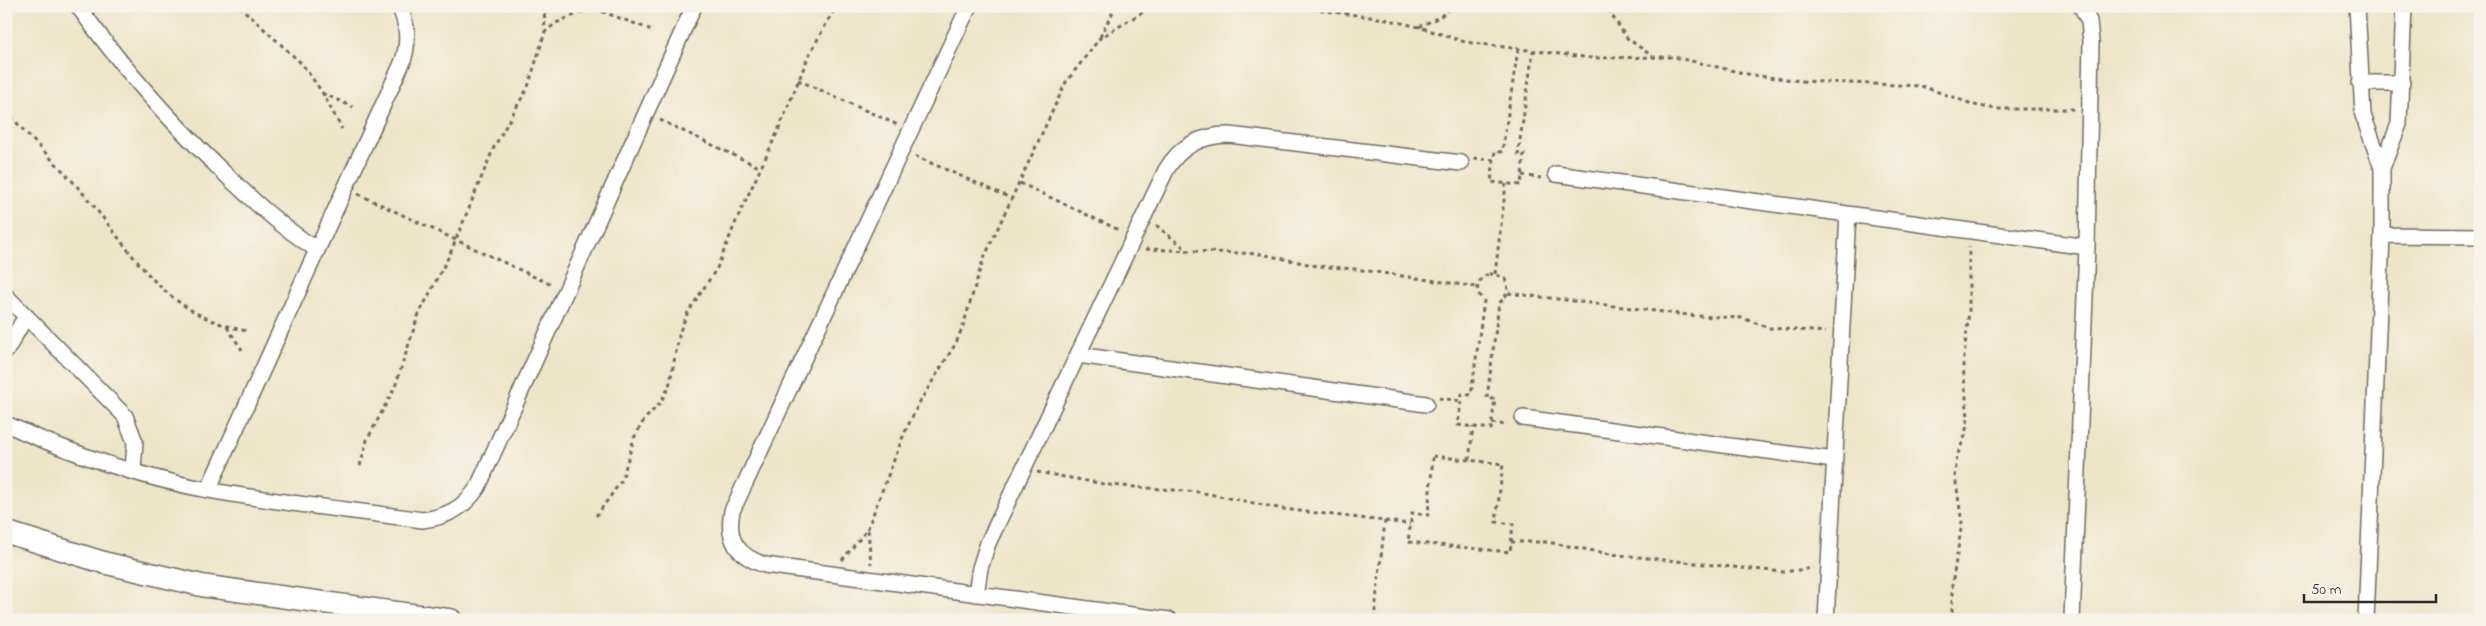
<svg xmlns="http://www.w3.org/2000/svg" width="2486" height="626" font-family="'Indie Flower',sans-serif">
<rect width="100%" height="100%" fill="#f7f3e8"/>
<filter id="ink" filterUnits="userSpaceOnUse"><feTurbulence type="fractalNoise" baseFrequency=".02" numOctaves="2"/><feDisplacementMap in="SourceGraphic" scale="10" xChannelSelector="R" yChannelSelector="G"/><feConvolveMatrix kernelMatrix="1 2 1 2 8 2 1 2 1" color-interpolation-filters="sRGB"/></filter>
<filter id="wash" filterUnits="userSpaceOnUse"><feTurbulence type="fractalNoise" baseFrequency=".0096" numOctaves="4" result="noise"/><feDisplacementMap in="SourceGraphic" scale="20" xChannelSelector="R" yChannelSelector="G"/><feGaussianBlur stdDeviation="1.12" result="paint"/><feColorMatrix in="noise" values="0 0 0 0 0 0 0 0 0 0 0 0 0 0 0 0 0 1.4 0 .05"/><feComposite in="paint" operator="in"/></filter>
<g filter="url(#wash)">
<rect width="100%" height="100%" fill="#ede5c8"/>
</g>
<g filter="url(#ink)">
<g fill="none" stroke-linecap="round" stroke-linejoin="round">
<defs>
<path id="street" d="M78,6C120,65 168,119 220,169C251,199 279,225 316,249
M969,6L732,511C726,541 738,556 765,565L1169,620
M2357,6L2363,115L2382,168
M2360,83H2402
M1556,174L2087,247
M2382,235L2480,236
M6,296L125,416L135,442L133,470
M6,351L26,316
M1078,355L1426,404
M1523,418L1834,460
M6,424C70,453 139,477 208,490C278,503 351,510 422,520C447,517 464,508 478,487L694,6
M208,490L403,61C409,41 408,25 399,6
M976,594L980,568L988,543L1166,170C1180,146 1201,135 1229,135L1461,163
M1826,620L1848,214
M2072,620L2087,247L2091,42L2089,21L2081,6
M2366,620L2382,235V168L2399,124L2404,6"/>
<path id="secondary" d="M6,532L105,563L204,586L451,620"/>
</defs>
<!-- street casing -->
<use href="#street" stroke="#6f6c62" stroke-width="18"/>
<!-- secondary casing -->
<use href="#secondary" stroke="#6f6c62" stroke-width="24"/>
<!-- path -->
<path stroke="#6f6c62" stroke-width="3" stroke-dasharray="4 4" stroke-linecap="butt" d="M239,6L302,64L322,92L342,129
M544,6L545,31
M587,6L652,30
M1289,6L1385,19L1419,27L1465,42L1591,58L1674,57L1752,75L1801,81L1921,86L1978,106L1997,109H2074
M1601,6L1609,11L1627,38L1652,56
M1419,27L1441,16L1452,6
M1100,37L1116,6
M1518,49L1502,152L1495,151L1491,182L1521,185L1524,154H1518L1533,51
M798,80L898,125
M322,93L353,107
M6,110C31,141 61,166 86,197C138,258 161,313 247,331
M660,120L761,168
M915,156L1013,199
M1474,158L1494,160
M1522,175L1541,178
M1020,183L1121,231
M358,194L552,285
M1156,225L1188,251
M1146,249L1261,254L1317,266L1355,269L1477,287
M1489,274H1495L1505,279C1510,289 1508,296 1499,303L1487,398L1495,399L1491,429L1458,425L1462,394L1471,395L1484,301C1474,292 1476,279 1489,274Z
M1495,274L1506,184
M1508,293L1696,316L1742,318L1770,328L1826,332
M227,327L242,350
M1439,398L1461,401
M1492,423L1508,425
M1433,456L1503,464L1496,522L1513,524L1510,552L1408,542L1412,513L1428,515Z
M1469,460L1473,427
M360,466L367,440L395,387L418,316L450,254L494,147L528,87L545,32L556,23L591,8
M1037,472L1110,485L1199,492L1283,509L1410,524
M596,516L622,480L634,438L644,420L660,403L669,387L680,331L687,314L717,268L737,219L778,131L809,55L836,6
M868,530L871,564
M1511,542H1547L1610,554L1742,568L1784,572L1813,568
M842,560L867,530L904,434L919,403L956,343L963,326L983,260L1066,82L1100,38L1153,6
M1374,620L1385,521
M1952,620V585L1962,523L1955,476L1957,456L1965,436L1968,418L1963,366L1969,311V247"/>
<!-- street -->
<use href="#street" stroke="#fff" stroke-width="15"/>
<!-- secondary -->
<use href="#secondary" stroke="#fff" stroke-width="21"/>
</g>
</g>
<!-- margin -->
<rect width="2486" height="626" fill="none" stroke="#f7f3e8" stroke-width="25"/>
<!-- scale -->
<path d="M2304 594v8h132v-8" fill="none" stroke="#2b2b2b" stroke-width="2.5"/>
<text x="2311" y="594" font-size="15" fill="#2b2b2b" stroke="#f7f3e8" stroke-width="4" paint-order="stroke">50 m</text>
</svg>
